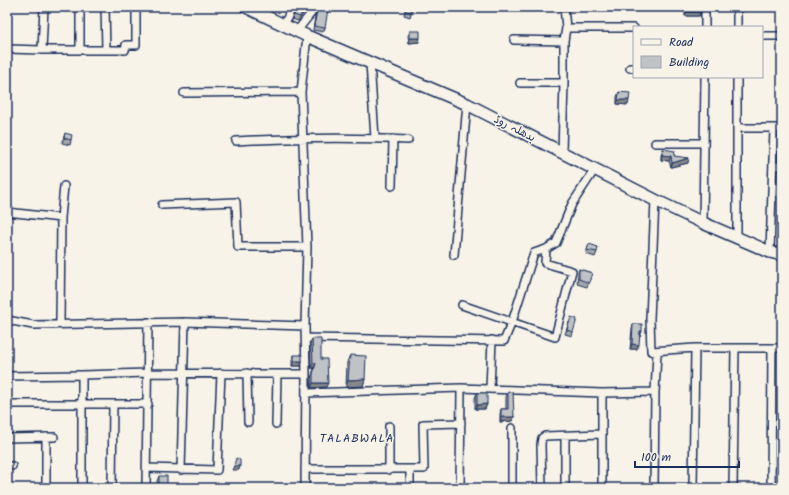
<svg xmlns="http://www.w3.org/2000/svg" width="789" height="495" font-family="Kalam,'Playpen Sans Arabic',sans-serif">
<rect width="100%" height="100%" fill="#f7f3e8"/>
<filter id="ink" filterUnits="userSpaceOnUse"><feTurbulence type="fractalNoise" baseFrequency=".025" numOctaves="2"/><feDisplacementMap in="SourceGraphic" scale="8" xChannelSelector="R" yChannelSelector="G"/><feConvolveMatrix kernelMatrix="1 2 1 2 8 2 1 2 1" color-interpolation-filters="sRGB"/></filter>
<g filter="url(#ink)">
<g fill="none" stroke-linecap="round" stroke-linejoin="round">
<defs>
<path id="minor" d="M105,7L106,50
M737,7V27
M284,25L292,7
M705,27V14
M566,28H634
M297,31L316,7
M762,36H782
M514,40L564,41
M7,49L42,50H125L126,45H136V7
M42,50L44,7
M80,50V7
M370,63L375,138
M630,68H634
M520,83H564
M184,93L301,92
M737,128H782
M236,141C294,138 351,137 408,140
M655,143H704
M562,152L564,83V41L566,28L564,7
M773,166H782
M392,186L393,139
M162,205L236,202L238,247H307
M7,212L61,218
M703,223L705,77
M737,237V77
M770,252L774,128
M454,255L467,104
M462,305L555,337L572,271L545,263L546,249
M7,320L33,325L185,322L305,326
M60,324L61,218L64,186
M306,338L504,341L512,322L534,253L546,249L556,243L572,204L595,169
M652,351L695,348H782
M247,373L248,422
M82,375V488
M7,376L82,375L147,373L306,374
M490,389L492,340
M306,393L461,388L602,393L655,392
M7,404H148
M276,424L277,374
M389,426V470
M512,428V488
M565,436V488
M46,437V488
M7,438L54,437
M7,466H12
M147,468L217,470L221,373
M305,469H424L423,424L461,423
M181,470L185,322
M112,488L113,404
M146,488L148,322
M305,488L306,374L305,326L307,247L301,92L307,36
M410,488V470
M460,488L461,388
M542,488L541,444L542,438L545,436L602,434
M602,488V393
M654,488L655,392L657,353L651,351L650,319L655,200
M693,488L695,348
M733,488L735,348
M771,488L772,348"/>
<path id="secondary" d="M246,7L307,36L467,104L655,200L703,223L770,252L782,255"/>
</defs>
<!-- minor casing -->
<use href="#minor" stroke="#1b2f5e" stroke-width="10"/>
<!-- secondary casing -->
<use href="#secondary" stroke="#1b2f5e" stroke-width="14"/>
<!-- minor -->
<use href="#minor" stroke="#f7f3e8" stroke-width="7"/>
<!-- secondary -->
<use href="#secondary" stroke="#f7f3e8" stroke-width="11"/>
</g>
<!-- wall -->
<path fill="#a5a8a9" stroke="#1b2f5e" d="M406,7H413L410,17L404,15Z
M685,7H700V12L699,16H685Z
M304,9L303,14L298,21L292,19L294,15Z
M317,11L325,28L323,32L313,30L315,16Z
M410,31L419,42L409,43L408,36Z
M619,92L628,105L617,104V97Z
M65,133L71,140L70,145L62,143Z
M663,149L674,156L688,163L671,167L669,161L661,160V154Z
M589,244L597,252L595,257L586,254Z
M579,269L592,273L587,287L577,284L578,273Z
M569,322L573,332L572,336L565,334Z
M633,324L642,331L640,336H639L637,349H630L632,329Z
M312,339L321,359L326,387L311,388V379L314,368H311L310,343Z
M294,355L302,361L301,366H292V360Z
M350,355L365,379L363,386L346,387L347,362Z
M508,392L514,417L512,421L500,422V414L501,409H506V397Z
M477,393L487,404L485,409H475V398Z
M159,476L167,488H157V481Z"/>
<!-- shaded-wall -->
<path fill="#86888a" stroke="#1b2f5e" d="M686,12H700L699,16H685Z
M410,38H420L419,42L409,43Z
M618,100H629L628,105L617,104Z
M662,155L671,156L669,161L661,160Z
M689,158L688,163L671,167L672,163Z
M640,331H642L640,336H638Z
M632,344L639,345L637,349H630Z
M294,361H302L301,366H292Z
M313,363H316L314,368H311Z
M365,379L363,386L346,387L348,380Z
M313,383H328L326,387L311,388Z
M487,404L485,409H475L477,405Z
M501,417H514L512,421L500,422Z
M234,466H240L239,470H232Z
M159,483H160L159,488H157Z"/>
<!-- building -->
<path fill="#c0c3c5" stroke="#1b2f5e" d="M297,7L304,9L300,17L294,15Z
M320,7L328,9L325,28L314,26L317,11Z
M406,7H413L411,12L405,11Z
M686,7H700V12H686Z
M410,31H420V38H410Z
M619,92L630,93L629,100H618Z
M65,133L72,135L71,140L64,138Z
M663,149L675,151L674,156L689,158L672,163L671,156L662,155Z
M589,244L598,247L597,252L587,250Z
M579,269L592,273L589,283L579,279Z
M571,317L577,319L573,332L567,330Z
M633,324H642V331H640L639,345L632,344Z
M312,339H321V359H327L328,383H313V374L316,363H313Z
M294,355H302V361H294Z
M350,355L366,356L365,379L348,380Z
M508,392H513L514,417H501V409H508Z
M477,393H487V404L477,405Z
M236,458L240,460V466H234Z
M159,476H167V488H160V483H159Z"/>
</g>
<g text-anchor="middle" stroke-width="3" stroke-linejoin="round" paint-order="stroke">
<!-- street labels -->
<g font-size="11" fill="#1b2f5e" stroke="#f7f3e8">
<text transform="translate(515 128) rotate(27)" y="4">بدھلہ روڈ</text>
</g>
<!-- neighbourhood labels -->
<g font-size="12" letter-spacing="1" fill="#1b2f5e" stroke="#f7f3e8">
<text x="357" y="442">TALABWALA</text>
</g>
</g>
<!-- margin -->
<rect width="789" height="495" fill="none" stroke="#f7f3e8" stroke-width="24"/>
<rect x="12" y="12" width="765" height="471" fill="none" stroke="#1b2f5e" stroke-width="1.5" filter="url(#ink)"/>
<!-- legend -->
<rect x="633" y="26" width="130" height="52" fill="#f7f3e8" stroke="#9fa5b1"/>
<rect x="641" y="39" width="20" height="6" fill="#f7f3e8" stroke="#9fa5b1"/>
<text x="669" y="46" font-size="12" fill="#1b2f5e">Road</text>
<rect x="641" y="56" width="20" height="12" fill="#c0c3c5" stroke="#9fa5b1"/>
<text x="669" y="66" font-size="12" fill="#1b2f5e">Building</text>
<!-- scale -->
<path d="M635 461v6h104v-6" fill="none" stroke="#1b2f5e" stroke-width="2"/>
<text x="641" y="461" font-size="12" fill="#1b2f5e" stroke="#f7f3e8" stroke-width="3" paint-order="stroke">100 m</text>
</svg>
